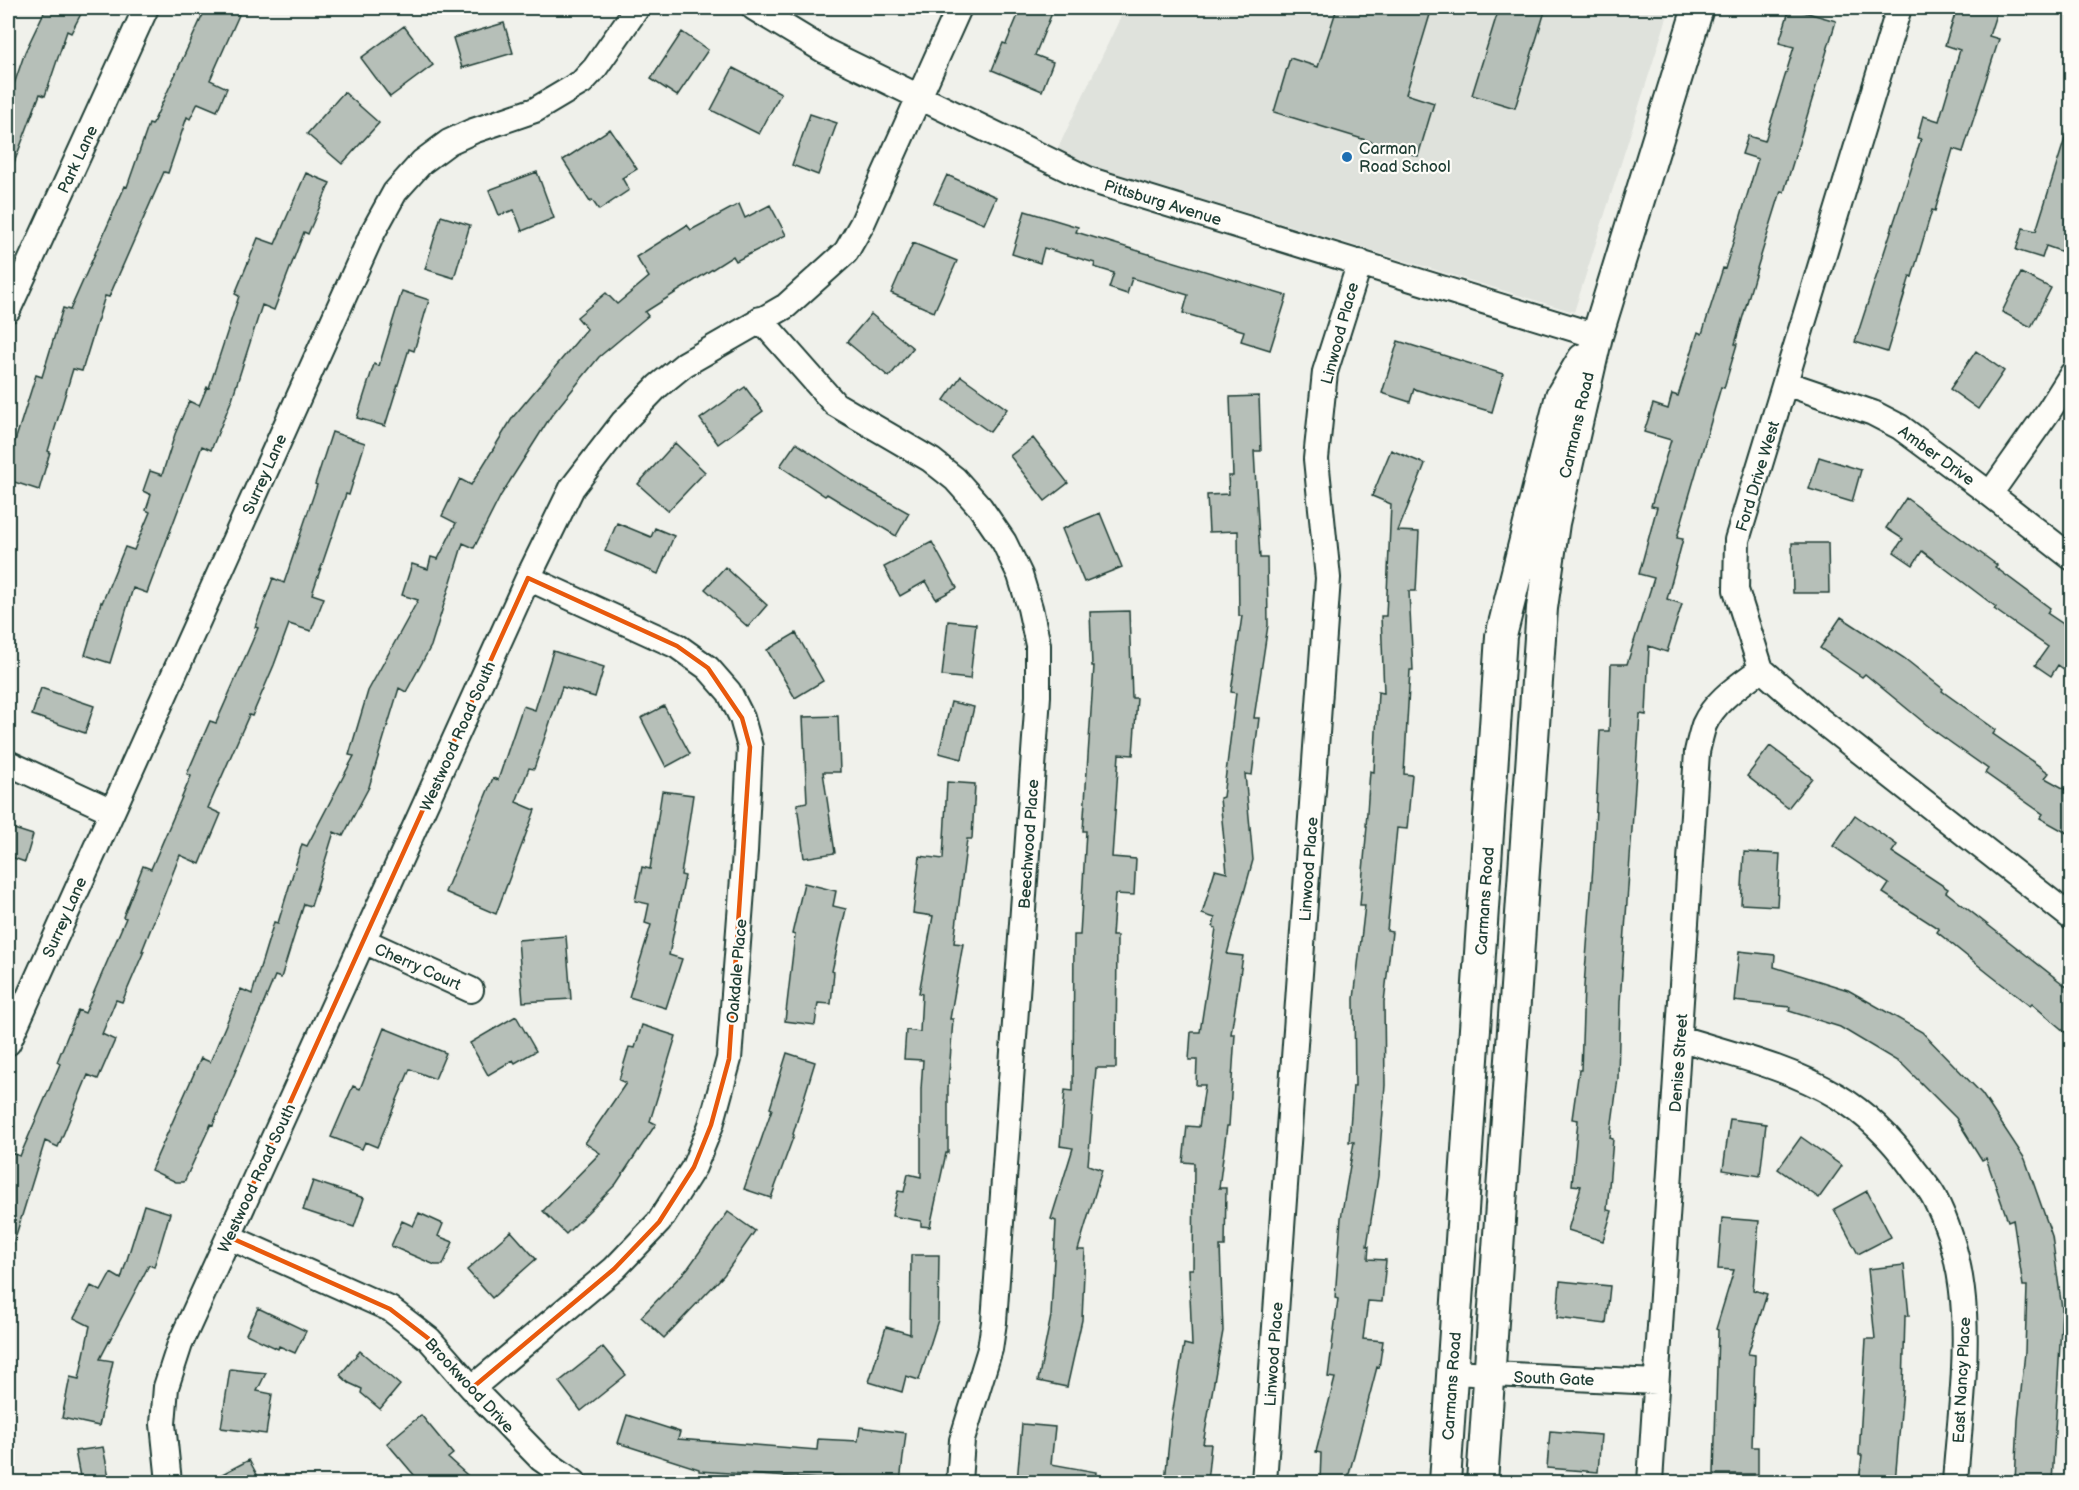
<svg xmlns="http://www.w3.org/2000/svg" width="2079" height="1490" font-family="'Balsamiq Sans',sans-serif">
<rect width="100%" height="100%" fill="#f0f1eb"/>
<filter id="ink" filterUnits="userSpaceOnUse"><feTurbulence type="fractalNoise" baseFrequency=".0167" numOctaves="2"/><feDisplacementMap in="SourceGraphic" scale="12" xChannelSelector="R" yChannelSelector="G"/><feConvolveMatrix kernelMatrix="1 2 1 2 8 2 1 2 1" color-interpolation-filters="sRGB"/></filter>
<g filter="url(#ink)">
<!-- built -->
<path fill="#dfe2dc" d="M1125,8H1670L1574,312L1085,164L1057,150Z"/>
<!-- building -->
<path fill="#b6bfb8" stroke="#1f3d34" stroke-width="1.5" d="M46,8H84L71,33L67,31L45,96L40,94L9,176H8V102L25,52Z
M206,8H223L239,15L210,80L227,88L217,111L198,103L190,119L187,117L168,173L164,172L109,297L105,296L82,371L73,369L48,451L50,452L39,490L8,480V439L15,441L36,375L42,377L63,308L70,310L125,186L127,187L149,124L152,125Z
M1021,8H1054L1035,55L1053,62L1042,91L992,70L1003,43L1006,44Z
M1337,8H1432L1406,94L1434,103L1418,156L1274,112L1290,58L1318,67Z
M1499,8H1546L1515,108L1472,95Z
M1790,8L1836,21L1784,192L1781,191L1754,278L1735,344H1737L1724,388L1721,387L1677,538L1683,539L1667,599L1682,604L1667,652L1649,646L1646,715L1640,714L1620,1002L1618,1078L1610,1138L1613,1139L1607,1210L1612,1211L1603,1241L1568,1230L1581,1186L1572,1185L1578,1120L1572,1119L1579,1070H1581L1584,986L1593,866L1600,731H1609L1611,664H1627L1654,578L1639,574L1657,507L1651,506L1671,440L1644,432L1653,404L1668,409L1672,394L1678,396L1698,332L1702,334L1723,268L1725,269L1758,159L1742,154L1748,136L1765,141L1794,47L1779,43Z
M1957,8H1998L1989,36L1999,39L1963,152L1953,149L1935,211L1932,210L1912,277L1910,276L1887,352L1855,342L1921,139L1917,138L1923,116L1939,121L1960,50L1945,45Z
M504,23L513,53L462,68L453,38Z
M404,26L433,65L390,97L361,58Z
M682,32L708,50L677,96L651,79Z
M733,68L781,93L759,134L711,110Z
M344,92L379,123L342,164L307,134Z
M810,114L837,123L818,175L792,165Z
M610,129L637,169L622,178L629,190L599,210L592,200L590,202L563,160Z
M2067,132L2072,133V234L2066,253L2046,246L2042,258L2016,250L2023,228L2036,231Z
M537,172L554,218L522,231L514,210L499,215L489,190Z
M306,173L330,183L308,234L304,232L274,310L262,305L232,399L211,450L202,446L147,593L133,588L110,663L85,655L101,602L102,603L125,547L134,550L150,512L146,510L151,495L143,491L150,471L162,475L175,434L189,401L199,406L207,387L209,388L239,296L235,294L258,238L275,244Z
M947,175L996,197L984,224L934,203Z
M739,204L745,218L770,205L786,235L736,261L733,256L645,312L648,316L599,357L551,416L501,495L474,548L463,543L431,646L406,692L399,688L369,787L343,836L334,832L311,906L304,904L281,978L275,976L213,1125L211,1124L184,1182H176L151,1170L201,1058L210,1062L241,989L252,994L274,922L278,923L302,844L307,846L354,756L349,755L368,691L418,600L402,595L412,564L428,569L431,557L438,559L456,523L442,516L460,479L471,485L513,417L587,329L577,317L606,293L617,304L649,277L636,257L687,225L691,230Z
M1025,211L1078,227L1076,232L1287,296L1270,350L1241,341L1244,331L1183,313L1188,295L1132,278L1127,294L1109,288L1114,273L1094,267L1095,263L1044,248L1040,263L1012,254Z
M441,216L470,225L454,278L425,269Z
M913,243L957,261L934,312L891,293Z
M2021,273L2051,288L2031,327L2002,312Z
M402,291L429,300L414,351L409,349L385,426L357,418L374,364L379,366Z
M871,314L913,348L889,377L847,342Z
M1398,341L1503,374L1492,412L1414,389L1410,402L1382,393Z
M1976,351L2004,371L1978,409L1950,389Z
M961,376L1007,409L990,432L944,400Z
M745,387L763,411L718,444L700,419Z
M1259,396L1261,451H1254L1260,558H1267L1268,625L1254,718H1259L1252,775L1245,774L1253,860L1227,954L1243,956L1231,1034H1235L1229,1126H1227L1219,1188H1226L1225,1246H1220L1223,1331L1203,1444H1211L1207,1482L1165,1481L1171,1422L1184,1344L1192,1346L1189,1269H1193L1194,1163L1183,1162L1187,1126L1199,1127L1205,1085H1196L1197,1060H1189L1191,1032H1200L1216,928L1213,927L1215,918L1202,914L1215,870L1227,873L1220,798L1223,797L1236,693L1231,692L1242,616H1239L1238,531L1209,532L1207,495L1229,494L1228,476H1233L1230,397Z
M332,432L365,443L349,495L346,494L312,594L324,598L311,631L289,624L274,665L252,716L249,715L208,808L221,814L200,864L180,855L142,951H144L122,1002L116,1000L102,1034L115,1040L98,1079L88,1075L58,1147L45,1141L12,1248L8,1247V1166L11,1153L20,1156L60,1064L57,1062L78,1010L85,1013L126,918L123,917L143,866L151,869L191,776L187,774L210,721L216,723L258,628L255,627L273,578L284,583L317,485L315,484Z
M1033,438L1068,483L1045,501L1010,456Z
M675,443L705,472L668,511L638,484Z
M796,443L862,487L909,513L896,536L827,494L825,496L780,466Z
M1391,450L1425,464L1398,531L1419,532L1416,591H1409L1413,670H1410L1404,774L1412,775L1407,829L1397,828L1387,931L1392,932L1384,1002L1385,1085L1378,1176L1367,1246H1369L1368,1259L1386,1260L1382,1302L1368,1301L1363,1339L1383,1341L1379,1368L1377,1367L1347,1482H1320L1321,1453L1316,1452L1335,1378L1328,1377L1338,1299L1335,1298L1341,1218L1354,1142H1349L1353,1086H1355L1354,999L1365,905H1360L1367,826H1366L1370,771L1374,772L1378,692L1384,693L1381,616H1386L1391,504L1372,496Z
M1819,457L1861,470L1852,502L1809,489Z
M1906,498L1997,565L1995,567L2050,608L2047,613L2072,630V675L2058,665L2051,676L2035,665L2048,647L1994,609L1996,607L1922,551L1913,565L1894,552L1903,539L1886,528Z
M1100,513L1122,567L1084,582L1062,529Z
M617,523L651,537L655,528L674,536L658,574L605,551Z
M932,542L957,588L936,599L926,581L900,596L884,567Z
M1792,543H1828L1829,593H1793Z
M725,567L767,605L748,627L705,589Z
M1129,611L1132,698H1137L1133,755L1119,754L1112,857L1136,859L1134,895L1115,894L1112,936H1117L1116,1068H1096L1088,1165L1102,1170L1078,1250H1085L1082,1320L1067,1387L1038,1381L1051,1316L1056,1221L1051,1219L1073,1148L1060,1146L1065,1090L1073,1091L1074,935H1080L1086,831H1083L1094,666H1092L1090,612Z
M1841,617L1904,658L1943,689L1942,691L1996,730L1993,734L2049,773L2045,778L2072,793V836L2040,818L2043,814L1985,773L1988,769L1933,730L1865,674L1862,677L1820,648Z
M948,621L976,624L970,679L942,676Z
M796,633L823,681L795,698L767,650Z
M553,651L604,667L595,697L562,687L534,769L529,768L516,802L535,810L496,914L445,892L493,778L498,780L523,706L535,710Z
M41,688L94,706L85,733L32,715Z
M951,702L974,707L962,759L939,753Z
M664,706L690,754L666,767L641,718Z
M838,716L840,772H823L835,853L804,858L797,804L807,802L803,717Z
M1770,746L1812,778L1788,808L1747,776Z
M947,782L975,784L972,839H967L954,943L963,944L950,1019H953L948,1089V1153H946L930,1227L921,1226V1221L892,1216L898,1191L904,1192L908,1174L921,1177V1089L923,1060L904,1059L906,1030L920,1032L922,994L919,993L933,916L913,913L920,856L943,859Z
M662,791L693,795L681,875L685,876L669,955L682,959L666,1008L629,997L651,925L645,923L649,904L635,901L642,867L650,869Z
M1855,815L1897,845L1892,852L1948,889L1946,892L2072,991V1038L2032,1004L2030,1006L1989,974L1937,932L1939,929L1883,893L1889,884L1833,846Z
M8,827L33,835L25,862L8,856Z
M1744,852L1780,854L1777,906L1741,904Z
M804,883L836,891L833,906L846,909L832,971L834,972L831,1004L818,1003L815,1025L785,1021L795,935L792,934Z
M566,936L571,999L523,1002L518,940Z
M1739,951L1775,955L1774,967L1848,990L1922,1032L1982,1094L2025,1159L2052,1236L2062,1309L2052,1482H2015L2018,1420L2025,1352L2027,1286H2023L2013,1219L2008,1221L1986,1158L1982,1160L1956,1118L1902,1064L1840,1027L1789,1011L1790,1007L1734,1001Z
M516,1016L536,1051L515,1063L513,1060L488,1075L470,1043Z
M642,1025L676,1036L650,1121L656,1124L616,1184L566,1234L543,1211L600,1153L585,1143L626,1083L619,1080L629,1047L635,1048Z
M384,1028L446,1053L435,1079L410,1069L377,1147L365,1142L362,1149L331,1137L353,1086L360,1089Z
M787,1053L815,1062L793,1134L794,1135L771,1198L744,1189L772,1109L770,1108Z
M1730,1119L1766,1124L1760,1176L1723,1170Z
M1801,1137L1842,1166L1819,1198L1778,1169Z
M313,1181L364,1198L354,1227L303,1210Z
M1867,1191L1891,1237L1858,1254L1834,1209Z
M144,1205L170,1213L154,1267L149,1265L100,1359L113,1361L99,1426L62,1418L70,1377L79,1379L90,1326L74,1318L91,1286L101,1291L111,1273L121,1279Z
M728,1212L755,1231L724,1275L664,1338L641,1317L688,1268Z
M419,1213L443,1224L438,1236L453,1242L443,1265H435L391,1246L402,1221L413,1226Z
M1722,1218L1759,1221L1753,1290L1767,1294L1748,1354L1755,1355L1752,1447H1758V1474H1714L1718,1330L1716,1329L1734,1270L1718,1269Z
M511,1231L536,1259L492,1298L467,1270Z
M911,1255H939L938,1320L919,1380L906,1376L902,1392L869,1382L886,1327L910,1334Z
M1904,1265L1909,1316H1905L1903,1389L1895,1482H1859L1862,1455H1859L1866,1339H1875L1868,1269Z
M1560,1281L1610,1286L1606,1324L1557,1318Z
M258,1308L306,1331L295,1353L279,1346L278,1349L246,1334Z
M603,1347L626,1375L581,1411L559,1382Z
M360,1351L400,1385L380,1409L361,1393L362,1389L349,1383L340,1375Z
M230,1369L266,1373L257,1391L272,1394L266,1434L221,1428Z
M421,1415L453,1454L448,1458L475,1482H420L387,1443Z
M627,1415L680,1432L678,1439L817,1450L818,1439L858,1441L860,1427L906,1433L900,1482L833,1476V1480L699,1471V1469L618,1443Z
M1022,1424L1055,1427L1051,1464L1096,1472L1095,1482H1017Z
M1550,1431L1601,1435L1598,1472L1547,1468Z
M103,1447L110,1482H81L75,1451Z
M249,1460L261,1482H207Z"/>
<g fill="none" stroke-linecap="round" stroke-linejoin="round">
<defs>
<path id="minor" d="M754,8L825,51L1090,180L1597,336
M1899,8L1737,540L1736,590L1761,669L1815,716L2072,918
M8,310L146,8
M760,319L835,404L931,460L955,479L980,507L1004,542L1020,575L1030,608L1038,645V696L994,1322L990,1349L962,1440L959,1482
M1785,383L1873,413L1900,427L1990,494L2072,558
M1990,494L2050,409L2072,374
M8,763L112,811
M364,941L471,990
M1679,1038C1731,1054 1791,1068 1837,1096C1867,1114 1892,1139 1912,1167C1919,1177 1928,1186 1934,1197C1981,1287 1962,1385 1955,1482
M8,1043L373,232L395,192L422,162L449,142L473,131L535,110L582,82L595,68L637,8
M229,1237L390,1309L429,1339L472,1388L541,1459L574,1482
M1452,1372L1656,1382
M472,1388L614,1269L659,1222L694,1167L711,1125L729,1059L745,852L750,747L742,718L729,692L708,668L677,646L528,578
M169,1482L163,1424L166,1387L180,1344L528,578L572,488L623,422L658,386L685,364L786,306L846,252L862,224L959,8
M1264,1482L1328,578L1316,459L1325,372L1360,262
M1650,1482L1697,752C1699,743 1701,734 1704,725C1715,700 1740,685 1761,669"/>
<path id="tertiary" d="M1445,1482L1501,636L1561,396L1583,359
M1482,1482L1542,608L1554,523L1597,336L1698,8"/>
</defs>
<!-- minor casing -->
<use href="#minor" stroke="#1f3d34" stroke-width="28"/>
<!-- tertiary casing -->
<use href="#tertiary" stroke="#1f3d34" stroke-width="34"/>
<!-- minor -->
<use href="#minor" stroke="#fdfcf7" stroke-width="24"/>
<!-- tertiary -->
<use href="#tertiary" stroke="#fdfcf7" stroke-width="30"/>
</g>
</g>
<!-- marked area -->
<path fill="none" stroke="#e8590c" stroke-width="4.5" stroke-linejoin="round" d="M528,578L677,646L708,668L742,718L750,747L729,1059L711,1125L694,1167L659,1222L614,1269L472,1388L429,1339L390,1309L229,1237Z"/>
<!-- markers -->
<circle fill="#1f6fb2" stroke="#fdfcf7" stroke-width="2" cx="1347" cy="157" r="6"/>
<g text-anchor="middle" stroke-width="4.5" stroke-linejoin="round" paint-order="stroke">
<!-- poi labels -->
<g font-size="16" fill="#1f3d34" stroke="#fdfcf7" text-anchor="start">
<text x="1359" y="154">Carman<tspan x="1359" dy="18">Road School</tspan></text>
</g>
<!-- street labels -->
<g font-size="16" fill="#1f3d34" stroke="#fdfcf7">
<text transform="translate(77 159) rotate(-65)" y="6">Park Lane</text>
<text transform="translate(1163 202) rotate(17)" y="6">Pittsburg Avenue</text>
<text transform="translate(1339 333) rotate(-75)" y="6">Linwood Place</text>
<text transform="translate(1576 425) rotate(-77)" y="6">Carmans Road</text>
<text transform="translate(1937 455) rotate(36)" y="6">Amber Drive</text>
<text transform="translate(264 474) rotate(-66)" y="6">Surrey Lane</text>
<text transform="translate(1757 476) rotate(-73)" y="6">Ford Drive West</text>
<text transform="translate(457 736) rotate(-66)" y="6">Westwood Road South</text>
<text transform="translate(1028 844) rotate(-86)" y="6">Beechwood Place</text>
<text transform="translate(1308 869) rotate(-86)" y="6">Linwood Place</text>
<text transform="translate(1484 901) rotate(-86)" y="6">Carmans Road</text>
<text transform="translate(64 917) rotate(-66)" y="6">Surrey Lane</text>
<text transform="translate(418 966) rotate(24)" y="6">Cherry Court</text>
<text transform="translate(736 971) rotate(-85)" y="6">Oakdale Place</text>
<text transform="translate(1678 1063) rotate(-86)" y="6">Denise Street</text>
<text transform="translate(256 1178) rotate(-65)" y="6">Westwood Road South</text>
<text transform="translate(1273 1354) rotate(-86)" y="6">Linwood Place</text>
<text transform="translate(1554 1378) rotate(2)" y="6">South Gate</text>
<text transform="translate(1961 1380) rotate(-87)" y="6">East Nancy Place</text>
<text transform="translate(470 1385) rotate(47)" y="6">Brookwood Drive</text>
<text transform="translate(1451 1386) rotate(-86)" y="6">Carmans Road</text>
</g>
</g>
<!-- margin -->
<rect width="2079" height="1490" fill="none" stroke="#fdfcf7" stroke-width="30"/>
<rect x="15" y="15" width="2049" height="1460" fill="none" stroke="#1f3d34" stroke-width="2" filter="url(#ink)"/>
</svg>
